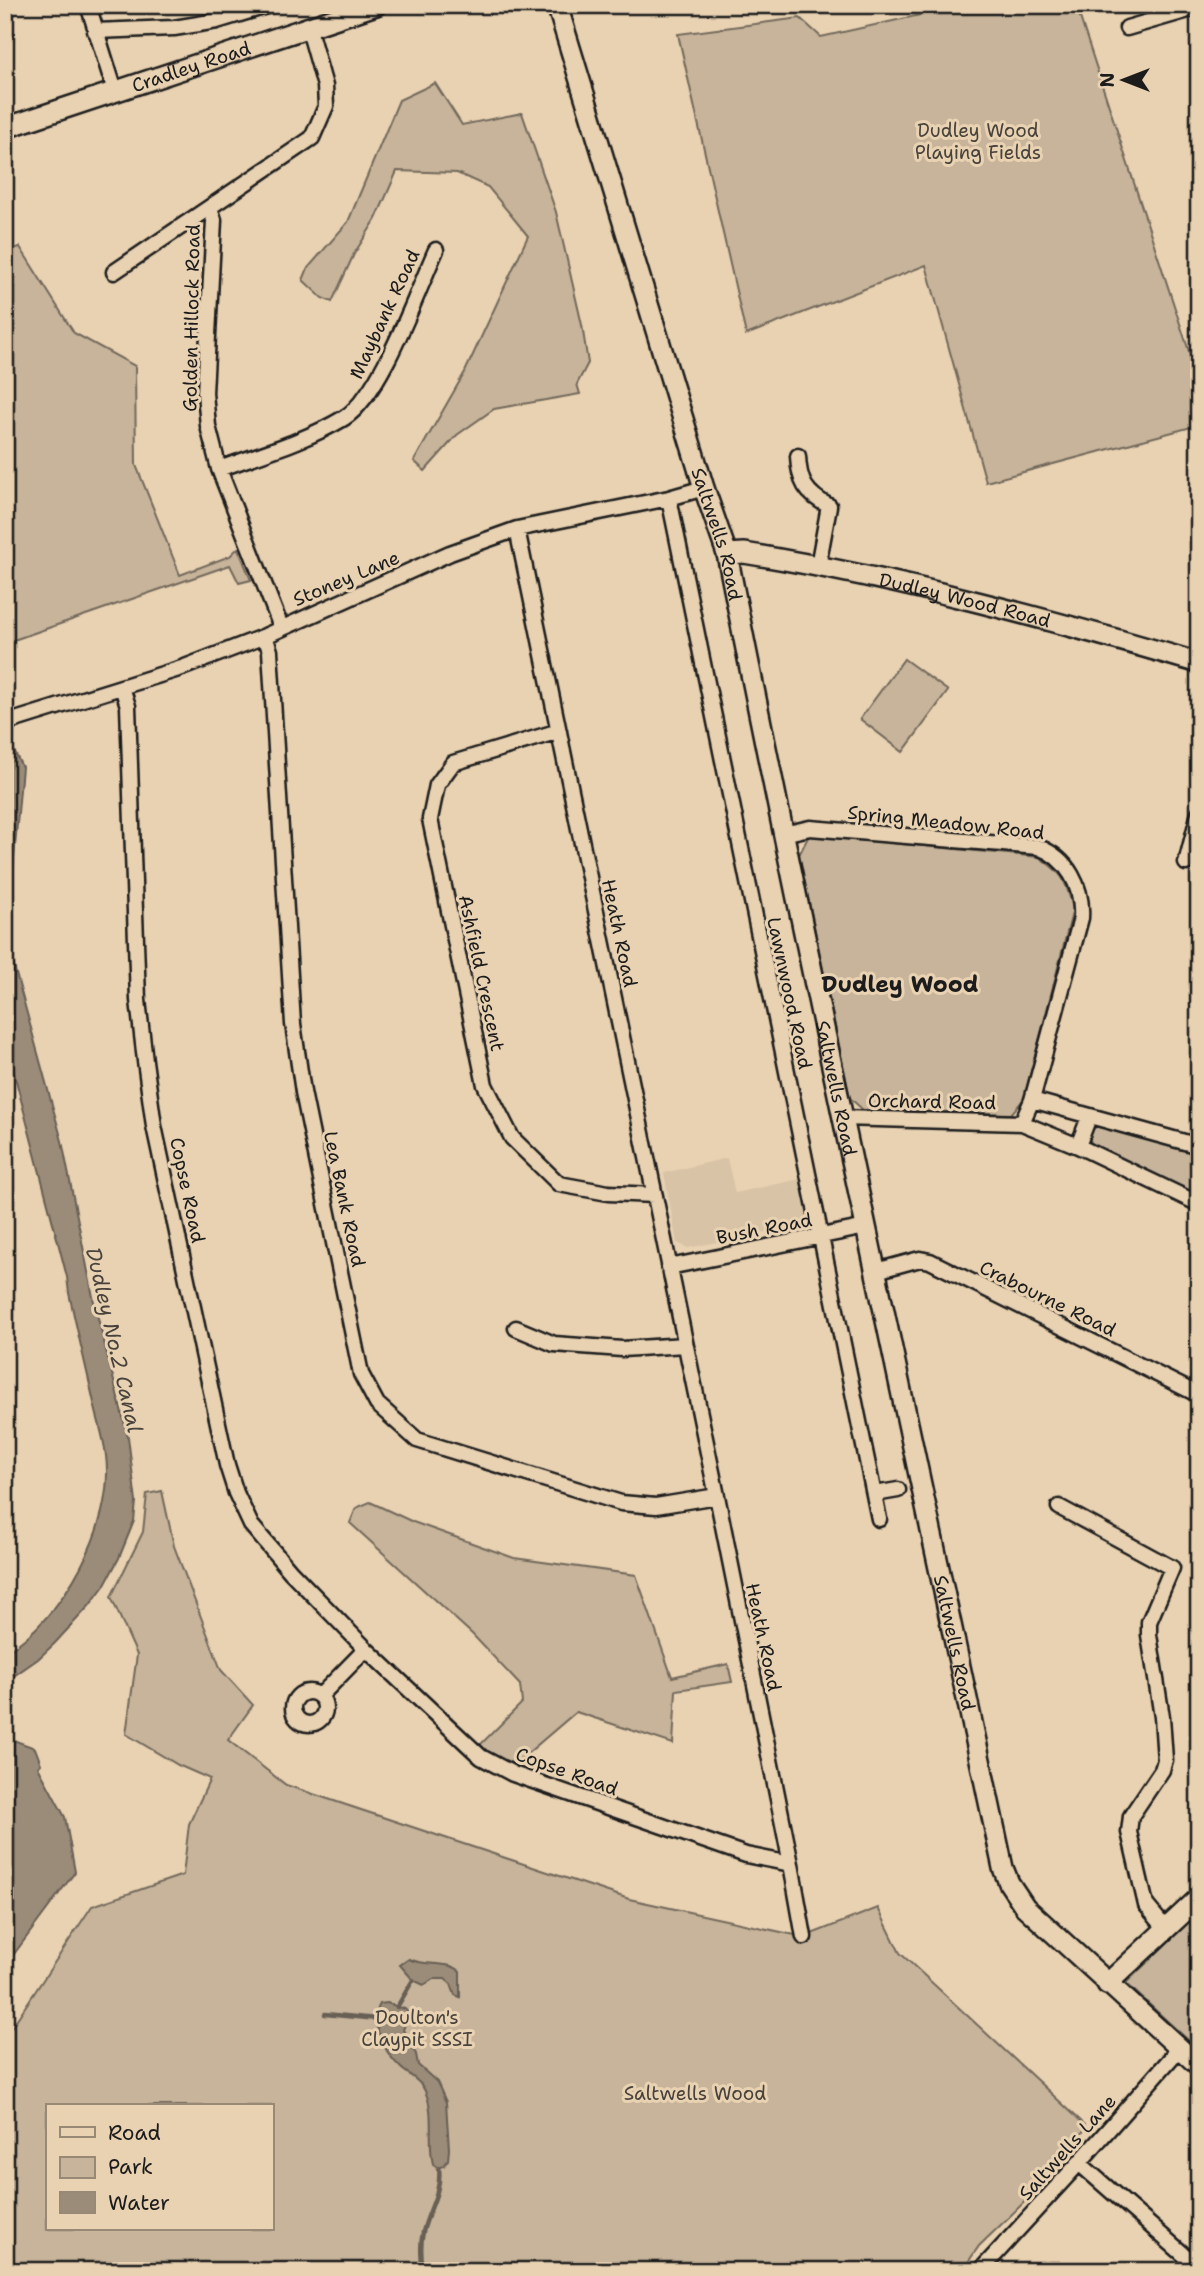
<svg xmlns="http://www.w3.org/2000/svg" width="1204" height="2276" font-family="'Shantell Sans',sans-serif">
<rect width="100%" height="100%" fill="#e9d2b2"/>
<filter id="ink" filterUnits="userSpaceOnUse"><feTurbulence type="fractalNoise" baseFrequency=".0143" numOctaves="2"/><feDisplacementMap in="SourceGraphic" scale="14" xChannelSelector="R" yChannelSelector="G"/><feConvolveMatrix kernelMatrix="1 2 1 2 8 2 1 2 1" color-interpolation-filters="sRGB"/></filter>
<g filter="url(#ink)">
<!-- built -->
<path fill="#d8c3a6" d="M727,1158L735,1193L800,1179L809,1223L688,1248L677,1243L664,1173Z"/>
<!-- green -->
<path fill="#c7b49a" stroke="#72685b" stroke-width="2" fill-rule="evenodd" d="M965,5H1076L1199,382V425L986,482L926,265L746,335L678,34L800,18L821,37Z
M435,83L462,125L522,113L556,212L582,325L588,363L577,384L580,394L494,409L457,435L425,471L414,461L465,372L528,236L488,187L457,173L397,171L376,219L354,254L332,302L322,298L303,280L308,268L348,222L399,100Z
M20,247L74,333L135,366L136,465L180,575L230,556L238,548L251,580L239,583L230,565L5,643V251Z
M904,659L948,691L903,752L860,719Z
M809,835L1039,857C1064,875 1065,878 1073,909L1024,1099L1011,1114L863,1110L850,1098L799,855Z
M1096,1127H1108L1199,1152V1198L1092,1147L1090,1139L1092,1130Z
M162,1491L174,1546L221,1670L253,1705L228,1740L286,1785L629,1899L804,1937L878,1908L900,1953L1085,2125V2128L1068,2160L979,2246L962,2271H5V2037L92,1906L183,1875L189,1824L210,1779L178,1765L126,1734L137,1655L111,1597L143,1532L147,1494ZM47,2106H271V2229H47Z
M370,1502L413,1522L514,1558L636,1575L672,1677L728,1664L732,1682L676,1690L673,1744L576,1712L515,1764L497,1758L479,1746L522,1703L520,1685L472,1634L350,1523L356,1508Z
M1199,1912V2050L1126,1983Z"/>
<!-- water -->
<path fill="#9b8c79" stroke="#685f54" stroke-width="2" d="M5,733L22,767L10,904L12,959L62,1141L94,1302L128,1437L136,1502L134,1521L119,1558L104,1586L89,1606L55,1643L38,1659L5,1682V1653C63,1618 115,1525 106,1456C104,1438 98,1421 94,1403C86,1367 77,1330 69,1293L67,1277L5,1038Z
M5,1734L11,1736L13,1740L35,1748L41,1764L38,1767L65,1817L75,1872L5,1966Z
M409,1959C425,1967 447,1960 460,1971V1997L455,1995L451,1984L445,1979H433L424,1985L413,1980L400,1965Z
M387,2003L405,2009L409,2014L403,2030L416,2054L418,2065L437,2082L446,2102L449,2149L448,2160L444,2166L439,2168L433,2164C427,2140 436,2112 424,2089C419,2079 408,2075 400,2067C385,2053 369,2023 380,2004Z"/>
<g fill="none" stroke-linecap="round" stroke-linejoin="round">
<!-- stream -->
<path stroke="#685f54" stroke-width="4.5" d="M397,2007L413,1980
M325,2014L377,2019
M423,2271C421,2258 420,2245 423,2232C428,2210 442,2192 439,2168"/>
<defs>
<path id="street" d="M88,5L115,91
M1127,28L1199,7
M95,31L174,28L217,21L270,5
M210,208L214,220L205,393L208,426L219,469L281,627
M114,272L312,138L326,106L325,86L308,26
M798,456C799,482 806,494 829,506L818,566
M219,469C260,454 306,441 344,418C381,395 417,292 436,250
M669,498L879,1519
M517,529L717,1496L791,1864L804,1937
M265,636L270,651L293,1024L303,1092L361,1374L377,1404L417,1440L621,1503L656,1506L717,1496
M122,687L128,706L138,1000L145,1061L154,1126L227,1465L236,1493L251,1525L291,1572L366,1649L481,1757L513,1774L746,1855L791,1864
M9,722L182,668L265,636L450,553L517,529L669,498L704,488
M559,731L453,763L437,785L430,819L485,1085L512,1138L559,1184L608,1193L655,1195
M783,834L810,828L1038,847C1068,858 1083,887 1081,918L1032,1100
M1186,863L1199,813
M841,1118L1022,1123L1078,1146L1199,1204
M1022,1123L1032,1100L1199,1146
M1078,1146L1089,1117
M669,1267L866,1227
M876,1271L920,1259L930,1261L1199,1395
M516,1328L554,1344L622,1349L685,1345
M875,1494L898,1490
M1059,1507L1172,1568L1149,1622V1635L1162,1717L1165,1760L1162,1770L1131,1816L1129,1832L1146,1905L1166,1929
M293 1708a16 16 0 1 1 32 0a16 16 0 1 1-32 0Z
M320,1696L366,1649
M1079,2163L1199,2268
M980,2271L1079,2163L1180,2048"/>
<g id="secondary">
<path id="s1" d="M557,5L704,488L727,554C814,993 910,1430 1003,1868L1009,1883L1025,1907L1199,2066"/>
<path id="s2" d="M5,128L376,5"/>
<path id="s3" d="M727,554L744,553C898,578 1049,619 1199,663"/>
<path d="M1107,1984L1199,1898"/>
</g>
</defs>
<!-- street casing -->
<use href="#street" stroke="#1c1c1c" stroke-width="19"/>
<!-- secondary casing -->
<use href="#secondary" stroke="#1c1c1c" stroke-width="24"/>
<!-- street -->
<use href="#street" stroke="#e9d2b2" stroke-width="14"/>
<!-- secondary -->
<use href="#secondary" stroke="#e9d2b2" stroke-width="19"/>
</g>
</g>
<g text-anchor="middle" stroke-width="6" stroke-linejoin="round" paint-order="stroke">
<!-- street labels -->
<g font-size="19" fill="#1c1c1c" stroke="#e9d2b2">
<text dy="7" stroke="none"><textPath href="#s2" startOffset="196">Cradley Road</textPath></text>
<text transform="translate(384 314) rotate(-65)" y="7">Maybank Road</text>
<text transform="translate(191 318) rotate(-89)" y="7">Golden Hillock Road</text>
<text dy="7" stroke="none"><textPath href="#s1" startOffset="553">Saltwells Road</textPath></text>
<text transform="translate(346 578) rotate(-23)" y="7">Stoney Lane</text>
<text dy="7" stroke="none"><textPath href="#s3" startOffset="243">Dudley Wood Road</textPath></text>
<text transform="translate(946 822) rotate(6)" y="7">Spring Meadow Road</text>
<text transform="translate(620 933) rotate(78)" y="7">Heath Road</text>
<text transform="translate(482 973) rotate(78)" y="7">Ashfield Crescent</text>
<text transform="translate(790 993) rotate(78)" y="7">Lawnwood Road</text>
<text dy="7" stroke="none"><textPath href="#s1" startOffset="1120">Saltwells Road</textPath></text>
<text transform="translate(932 1101) rotate(1)" y="7">Orchard Road</text>
<text transform="translate(188 1190) rotate(78)" y="7">Copse Road</text>
<text transform="translate(345 1199) rotate(78)" y="7">Lea Bank Road</text>
<text transform="translate(764 1228) rotate(-11)" y="7">Bush Road</text>
<text transform="translate(1048 1298) rotate(26)" y="7">Crabourne Road</text>
<text transform="translate(764 1637) rotate(78)" y="7">Heath Road</text>
<text dy="7" stroke="none"><textPath href="#s1" startOffset="1687">Saltwells Road</textPath></text>
<text transform="translate(567 1771) rotate(20)" y="7">Copse Road</text>
<text transform="translate(1067 2147) rotate(-48)" y="7">Saltwells Lane</text>
</g>
<!-- park labels -->
<g font-size="19" fill="#47423c" stroke="#e9d2b2">
<text x="978" y="137">Dudley Wood<tspan x="978" dy="22">Playing Fields</tspan></text>
<text x="417" y="2024">Doulton's<tspan x="417" dy="22">Claypit SSSI</tspan></text>
<text x="695" y="2100">Saltwells Wood</text>
</g>
<!-- water labels -->
<g font-size="21" font-style="italic" fill="#48433d" stroke="#e9d2b2">
<text transform="translate(114 1340) rotate(77)" y="7">Dudley No.2 Canal</text>
</g>
<!-- quarter labels -->
<g font-size="23" font-weight="bold" fill="#1c1c1c" stroke="#e9d2b2">
<text x="900" y="992">Dudley Wood</text>
</g>
</g>
<!-- margin -->
<rect width="1204" height="2276" fill="none" stroke="#e9d2b2" stroke-width="28"/>
<rect x="14" y="14" width="1176" height="2248" fill="none" stroke="#1c1c1c" stroke-width="2.5" filter="url(#ink)"/>
<!-- legend -->
<rect x="46" y="2104" width="228" height="126" fill="#e9d2b2" stroke="#978976" stroke-width="2"/>
<rect x="60" y="2127" width="35" height="10" fill="#e9d2b2" stroke="#978976" stroke-width="2"/>
<text x="108" y="2140" font-size="21" fill="#1c1c1c">Road</text>
<rect x="60" y="2157" width="35" height="21" fill="#c7b49a" stroke="#978976" stroke-width="2"/>
<text x="108" y="2174" font-size="21" fill="#1c1c1c">Park</text>
<rect x="60" y="2192" width="35" height="21" fill="#9b8c79" stroke="#978976" stroke-width="2"/>
<text x="108" y="2210" font-size="21" fill="#1c1c1c">Water</text>
<!-- north arrow -->
<g transform="translate(1124 80) rotate(270)" stroke="#e9d2b2" stroke-width="5" paint-order="stroke">
<path d="M0-5L12 26L0 18L-12 26Z" fill="#1c1c1c"/>
<text y="-10" font-size="19" font-weight="bold" text-anchor="middle" fill="#1c1c1c">N</text>
</g>
</svg>
